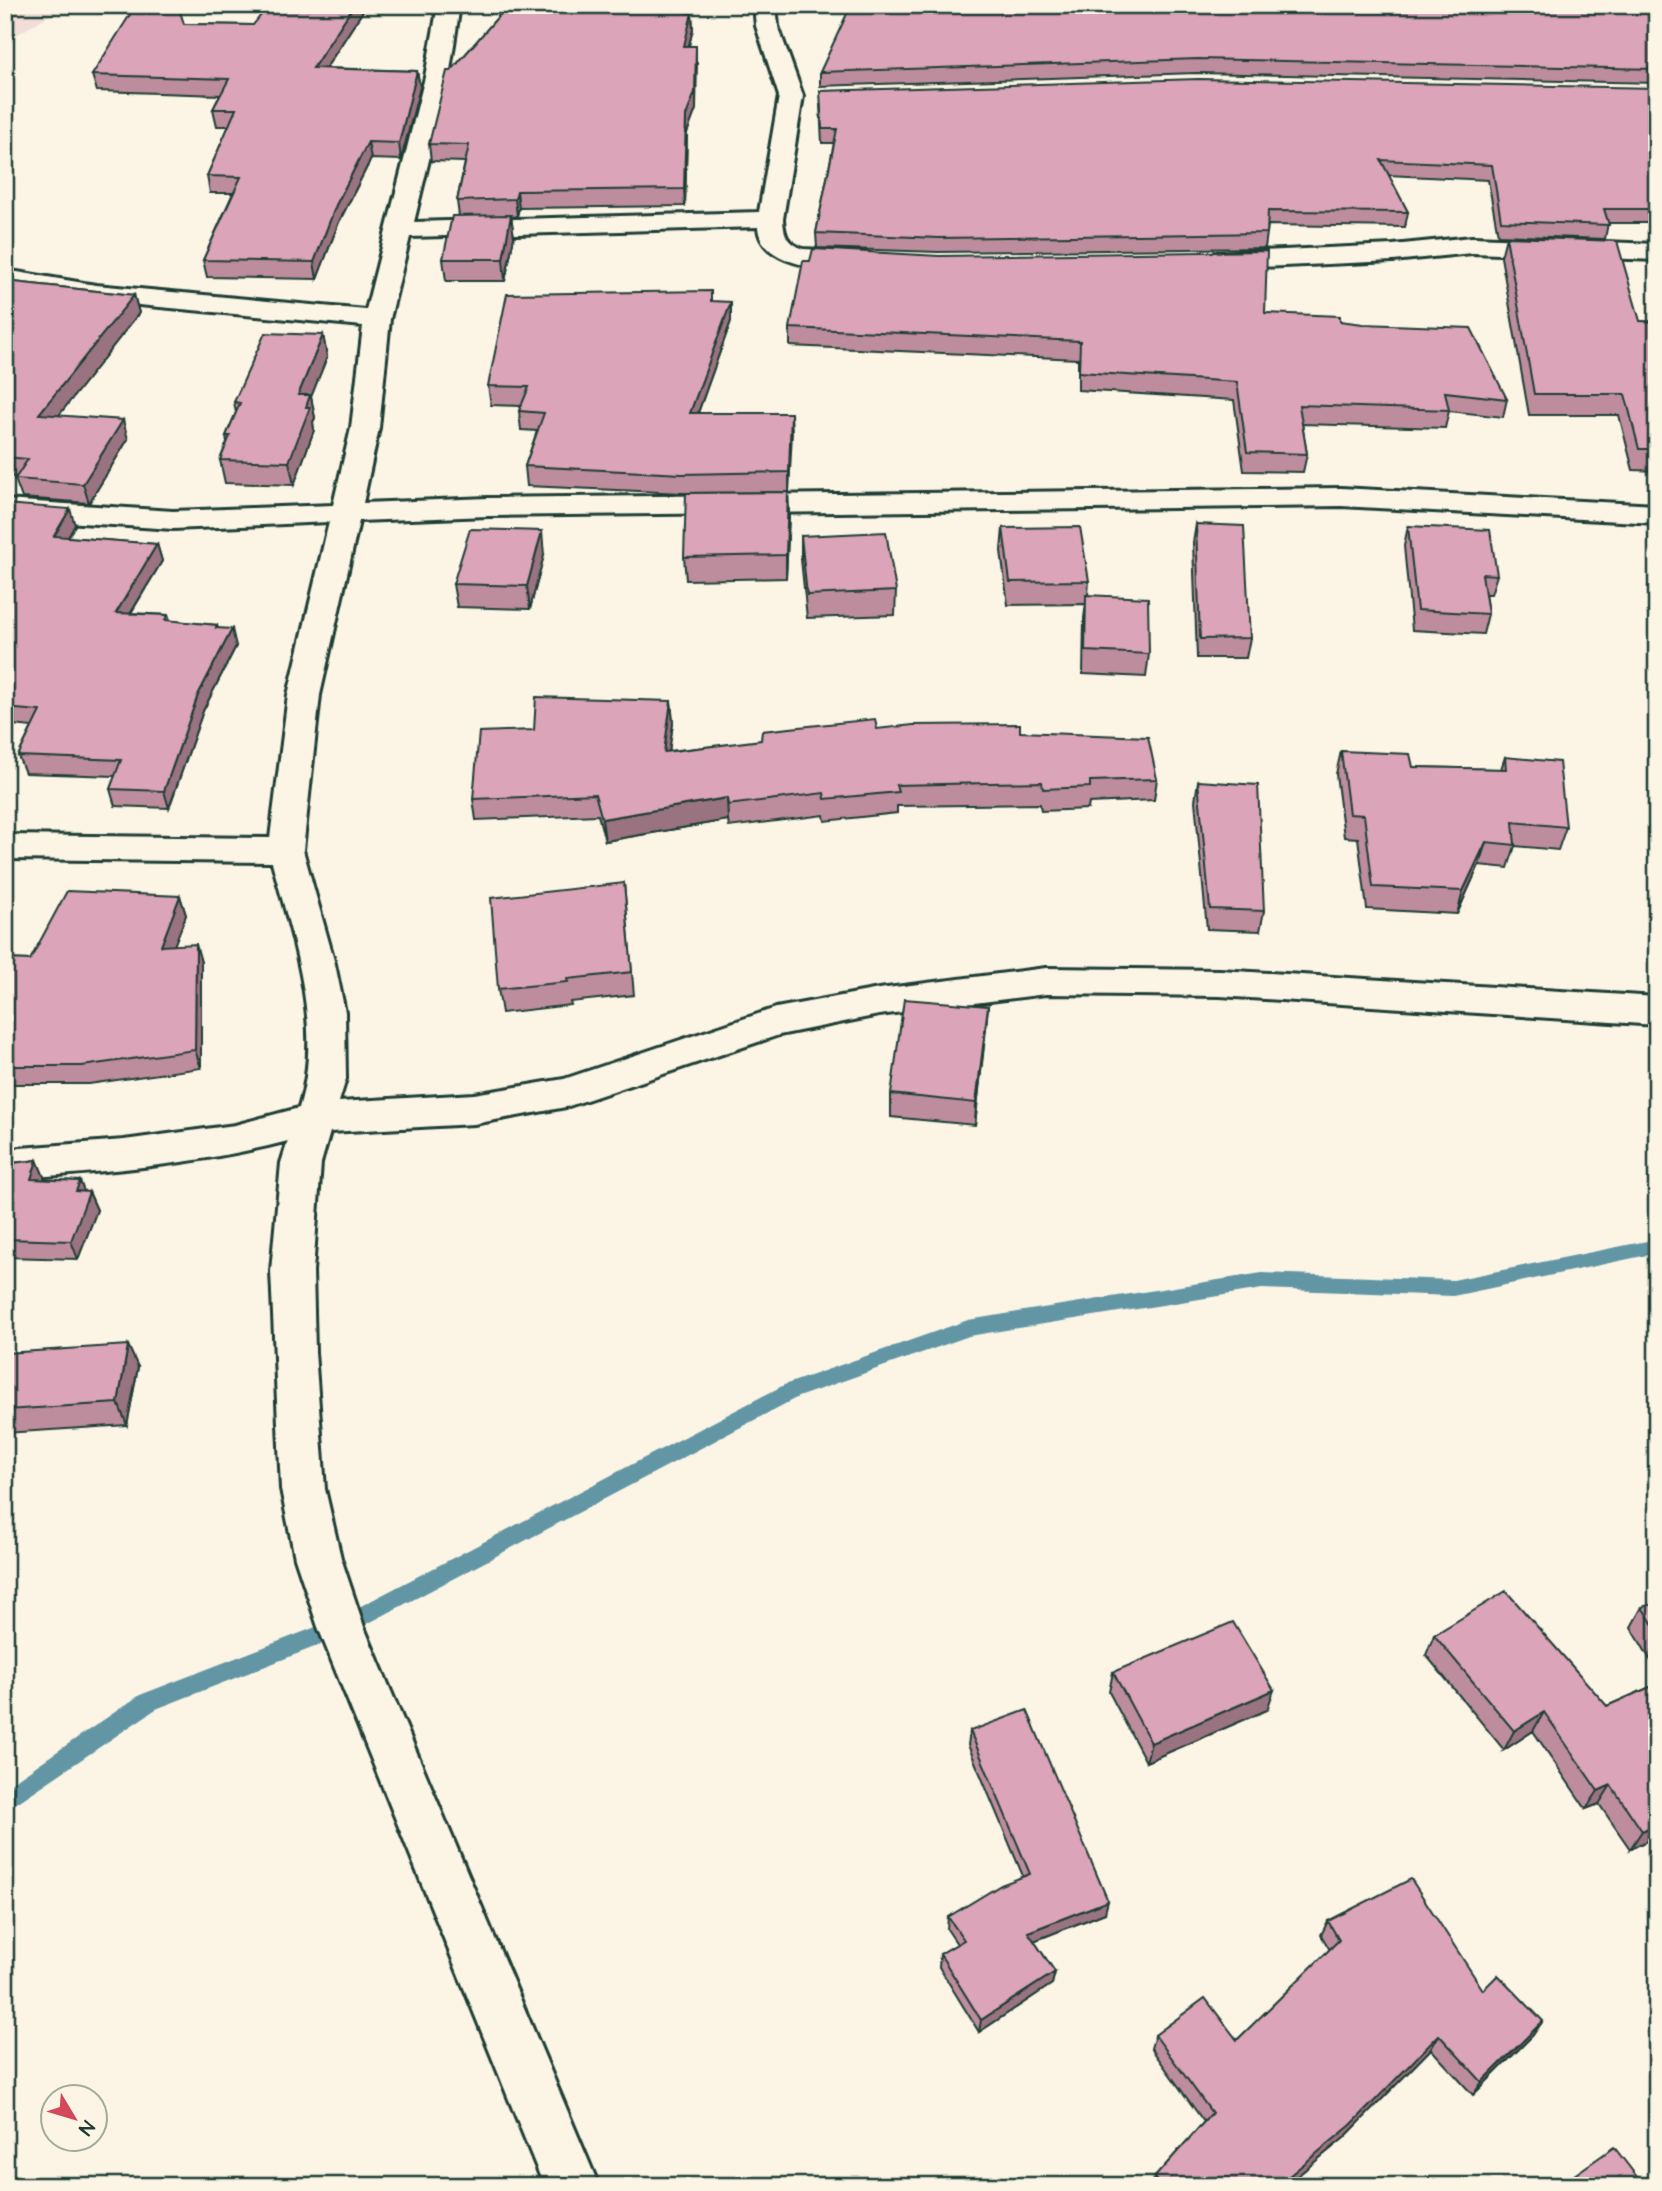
<svg xmlns="http://www.w3.org/2000/svg" width="1662" height="2191" font-family="'Architects Daughter',sans-serif">
<rect width="100%" height="100%" fill="#fcf5e5"/>
<filter id="ink" filterUnits="userSpaceOnUse"><feTurbulence type="fractalNoise" baseFrequency=".0143" numOctaves="2"/><feDisplacementMap in="SourceGraphic" scale="14" xChannelSelector="R" yChannelSelector="G"/><feConvolveMatrix kernelMatrix="1 2 1 2 8 2 1 2 1" color-interpolation-filters="sRGB"/></filter>
<g filter="url(#ink)">
<!-- built -->
<path fill="#f2ddd8" d="M5,5H66L5,42Z"/>
<g fill="none" stroke-linecap="round" stroke-linejoin="round">
<!-- stream -->
<path fill="#6296a5" fill-rule="evenodd" d="M1657,1239V1253L1453,1296L1262,1289L969,1336L798,1397L348,1634L156,1709L5,1811V1787L140,1695L334,1620L784,1385L968,1320L1262,1273L1453,1280Z"/>
<defs>
<path id="street" d="M438,5H460L449,77L414,222L759,212L779,96L756,26L754,5H776L778,26L803,96L783,219C784,236 787,243 803,249L864,252L873,255L877,260L873,265C841,273 761,270 758,227L410,237L390,319L379,428L363,503L488,498L1341,488L1657,505V523L1341,506L488,516L359,521L320,695L303,850L335,964L345,1012L346,1079L339,1102L474,1094L564,1079L776,1008L879,989L1046,968L1220,970L1657,997V1025L1220,996L1046,994L879,1015L779,1035L566,1107L474,1124L330,1132L321,1163L313,1271L315,1352L325,1489L341,1558L364,1627L599,2186H544L318,1627L295,1558L281,1489L271,1271L281,1163L288,1141C200,1164 111,1171 20,1178L5,1182V1152L20,1148L124,1140L235,1125L299,1108C324,1027 293,941 272,862L5,859V835L270,838L288,695L329,522L173,529L5,518V500L173,511L333,505L351,428L363,326L96,301L5,286V270L96,285L366,310L425,77Z
M1472,237L1657,244V260L1472,253L1393,261L1215,269L1206,266L1202,261L1206,256L1215,253L1393,245Z"/>
</defs>
<!-- street casing -->
<use href="#street" stroke="#1f3d34" stroke-width="6"/>
<!-- street -->
<use href="#street" fill="#fcf5e5" fill-rule="evenodd"/>
</g>
<!-- wall -->
<path fill="#bd8d9e" stroke="#1f3d34" stroke-width="2" d="M508,5H693L692,13L693,29L689,46L697,63L696,109L687,133L685,206L519,208L517,216L511,217L514,237L505,281H446L443,259L459,216L457,201L465,162L431,161L429,144L451,71Z
M1657,5V83L1196,73L820,86V72Z
M366,6L326,68L417,71L420,87L401,160L371,159L339,222L317,279L207,277L203,260L233,193H210L207,176L229,126H217L213,109L220,95L97,91L92,75L184,24L253,25Z
M1657,88V198H1654L1656,209L1651,223H1608L1605,239L1498,235L1488,180L1388,175L1408,212L1405,227L1268,225L1265,248L938,252L817,248L816,233L834,143H822L820,105Z
M1506,237L1640,321L1657,322V471L1633,470L1619,415H1529L1501,257Z
M5,272L13,282L134,295L139,313L59,415L128,439L89,503L22,498L15,479L17,477L5,476Z
M712,301L731,321L698,413H791L789,492L683,493L527,486L525,466L537,431L521,430L519,411L521,406L491,405L488,386Z
M1265,313L1340,321L1507,399L1503,417L1449,411L1445,428L1302,424L1307,454L1303,472L1244,471L1234,400L1078,390V359L790,346V328Z
M323,335L327,357L311,397L315,418L313,422L314,430L294,485L225,483L220,460L227,442L226,436L236,413L234,402Z
M788,492L789,515L786,578L686,580L684,557Z
M5,504L75,525L68,537L157,544L162,561L131,613L168,615L170,621L217,625L218,628L236,646L203,711L169,808L115,806L110,789L115,776L25,773L18,756L32,727L5,724Z
M1196,524L1250,638L1246,658H1197L1193,543Z
M1408,526L1497,575L1491,594H1485L1488,614L1483,634L1412,630L1404,546Z
M1003,528L1089,581L1088,595L1149,654L1146,677L1083,674L1084,618L1086,604L1008,605L1001,551Z
M801,536L896,591L895,615L807,618L801,559Z
M544,555L530,609L457,607L453,584Z
M671,701L673,723L669,751L877,729L1020,732L1157,779L1154,800L1089,803L1088,809L1041,811L1040,804L897,806V813L825,821L824,815L729,827L728,820L605,841L598,815L476,820L473,799L534,730Z
M1341,751L1413,767L1501,769L1505,757L1566,827L1558,850L1515,846L1508,868L1479,865L1457,914L1367,909L1358,838L1344,837L1336,774Z
M1198,781L1264,911L1260,931L1207,929L1195,801Z
M624,883L634,995L570,1002L571,1005L502,1013L498,989Z
M180,896L186,915L174,945L201,962V1068L89,1084H5V959L30,960Z
M988,1006L975,1125L891,1117V1094Z
M37,1160L45,1180L80,1181L84,1192H89L97,1210L78,1259L5,1257V1164Z
M5,1353L138,1367L127,1425L5,1433Z
M1657,1603V1671L1631,1627L1642,1607Z
M1434,1635L1607,1706L1657,1684V1836L1630,1849L1599,1804L1586,1809L1533,1731L1504,1750L1426,1655Z
M1113,1672L1267,1710L1146,1762L1109,1692Z
M970,1731L1105,1913L1034,1941L1055,1972L1052,1984L979,2032L939,1967L940,1954L957,1944L947,1929L948,1917L1023,1876L968,1745Z
M1328,1921L1483,1990L1533,2035L1473,2095L1431,2049L1344,2138L1285,2186H1151L1154,2178L1204,2122L1151,2048L1155,2035L1237,2040L1330,1950L1321,1935Z
M1570,2178L1644,2186H1564Z"/>
<!-- shaded-wall -->
<path fill="#9a7381" stroke="#1f3d34" stroke-width="2" d="M354,5L366,6L315,85L313,68Z
M690,5H693L691,19L692,13L693,29L684,63V46Z
M696,46V109L687,133L685,206L684,189L686,116Z
M417,71L420,87L401,160L399,143Z
M368,142L371,159L339,222L317,279L314,262L336,205Z
M517,191L519,208L517,216L515,199Z
M511,215L514,237L505,281L503,259Z
M10,273L16,291L5,286V279Z
M134,295L139,313L45,433L39,414Z
M731,302V321L691,432L690,413Z
M323,335L327,357L311,397L315,418L313,422L314,430L294,485L289,462L298,395Z
M791,413L792,432L789,492V472Z
M123,420L128,439L89,503L83,484Z
M788,492L789,515L786,578V555Z
M70,509L75,525L59,552L54,536Z
M542,531L544,555L530,609L527,586Z
M157,544L162,561L121,629L116,613Z
M232,629L236,646L203,711L169,808L164,791L198,695Z
M671,701L673,723L666,774L664,752Z
M727,798L728,820L605,841L602,819Z
M1486,842L1479,865L1457,914L1463,891Z
M180,896L186,915L167,964L161,946Z
M196,944L201,962V1068L195,1050Z
M988,1006L986,1029L975,1125L976,1103Z
M37,1160L45,1179L39,1198L31,1179Z
M80,1181L87,1199L89,1192L97,1210L78,1259L71,1241L76,1191Z
M128,1345L138,1367L127,1425L118,1403Z
M1274,1690L1267,1710L1146,1762L1151,1743Z
M1544,1712L1533,1731L1504,1750L1514,1731Z
M1611,1785L1599,1804L1586,1809L1598,1791Z
M1657,1824V1836L1630,1849L1642,1831Z
M1108,1901L1105,1913L1026,1944L1028,1932Z
M1055,1972L1052,1984L979,2032L981,2020Z
M1543,2021L1533,2035L1473,2095L1482,2082Z
M1439,2035L1431,2049L1344,2138L1285,2186H1277Z"/>
<!-- building -->
<path fill="#dca4b8" stroke="#1f3d34" stroke-width="2" d="M136,5H178L184,24L253,25L269,5H354L313,68L417,71L399,143L368,142L336,205L314,262L203,260L241,177L207,176L236,109H213L229,79L92,75Z
M508,5H690L688,13H692L684,46H696L695,92L686,116L684,189L517,191L515,199L457,201L469,145L429,144L447,71H451Z
M851,5H1657V69L1198,59L820,72Z
M1198,79L1657,88V184H1651L1656,209H1604L1609,225L1501,221L1492,165L1381,160L1408,212L1268,211L1267,233L939,238L816,233L837,129H822L820,91Z
M511,215L503,259H443L452,216Z
M1506,237L1617,241L1640,321L1657,322V449H1639L1625,394H1534Z
M813,249L939,256L1267,251L1265,313L1340,316V321L1363,324L1471,328L1507,399L1445,392L1449,410L1299,405L1307,454L1247,452L1237,382L1079,372L1080,341L790,328L803,261H810Z
M5,272L10,273L5,279Z
M5,281L134,295L39,414L123,420L83,484L15,479L28,459L5,457V411H7H5Z
M711,291V301L731,302L690,413H791L789,472L682,474L525,466L544,413L519,411L529,387L488,386L507,294Z
M265,333L323,335L298,395H310L306,407H310L289,462L220,460L230,436H226L240,403L234,402Z
M788,492L786,555L684,557L686,493Z
M5,504L70,509L54,536L157,544L116,613L168,615L165,620L217,625L216,628L232,629L198,695L164,791L110,789L121,760L18,756L40,711L5,708Z
M1196,524L1244,526L1250,638L1200,639Z
M1408,526L1490,530L1497,575L1482,574L1488,614L1417,610Z
M1080,527L1089,581L1010,582L1003,528Z
M470,529L542,531L527,586L453,584Z
M886,532L896,591L807,595L801,536Z
M1086,595L1148,598L1149,654L1085,651Z
M536,697L671,701L664,752L761,740L762,731L875,719L877,729L913,725L1020,724V732L1148,737L1157,779L1090,781V787L1043,789L1042,782L896,785L898,792L825,799L824,793L728,805L727,798L602,819L595,794L473,799L479,732L534,730Z
M1341,751L1410,754L1413,767L1506,769L1505,757L1559,762L1566,827L1513,822L1515,845L1486,842L1463,891L1373,887L1364,815L1349,814Z
M1198,781L1258,785L1264,911L1210,909Z
M624,883L632,972L567,979L568,982L498,989L491,898Z
M67,891L180,896L161,946L196,944L195,1050L82,1066H5V959L30,960Z
M904,999L988,1006L976,1103L891,1094Z
M37,1160L31,1179L80,1181L76,1191L89,1192L71,1241L5,1239V1164Z
M128,1345L118,1403L5,1410V1353Z
M1506,1591L1607,1706L1657,1684V1824L1642,1831L1611,1785L1598,1791L1544,1712L1514,1731L1434,1635Z
M1657,1603V1631L1642,1607Z
M1233,1622L1274,1690L1151,1743L1113,1672Z
M1027,1710L1108,1901L1028,1932L1055,1972L981,2020L940,1954L964,1940L948,1917L1001,1885L1030,1874L970,1731Z
M1411,1879L1483,1990L1498,1975L1543,2021L1482,2082L1439,2035L1351,2125L1277,2186H1161L1154,2178L1212,2113L1155,2035L1205,1998L1237,2040L1339,1940L1328,1921Z
M1614,2147L1644,2186H1575L1570,2178Z"/>
</g>
<!-- margin -->
<rect width="1662" height="2191" fill="none" stroke="#fcf5e5" stroke-width="28"/>
<rect x="14" y="14" width="1634" height="2163" fill="none" stroke="#1f3d34" stroke-width="2.5" filter="url(#ink)"/>
<!-- north arrow -->
<g transform="translate(74 2118) rotate(128)"><circle r="33" fill="#fcf5e5" stroke="#a4ab9e" stroke-width="2"/>
<path d="M0-5L12 26L0 18L-12 26Z" fill="#d1495b"/>
<text y="-10" font-size="19" font-weight="bold" text-anchor="middle" fill="#1f3d34">N</text>
</g>
</svg>
